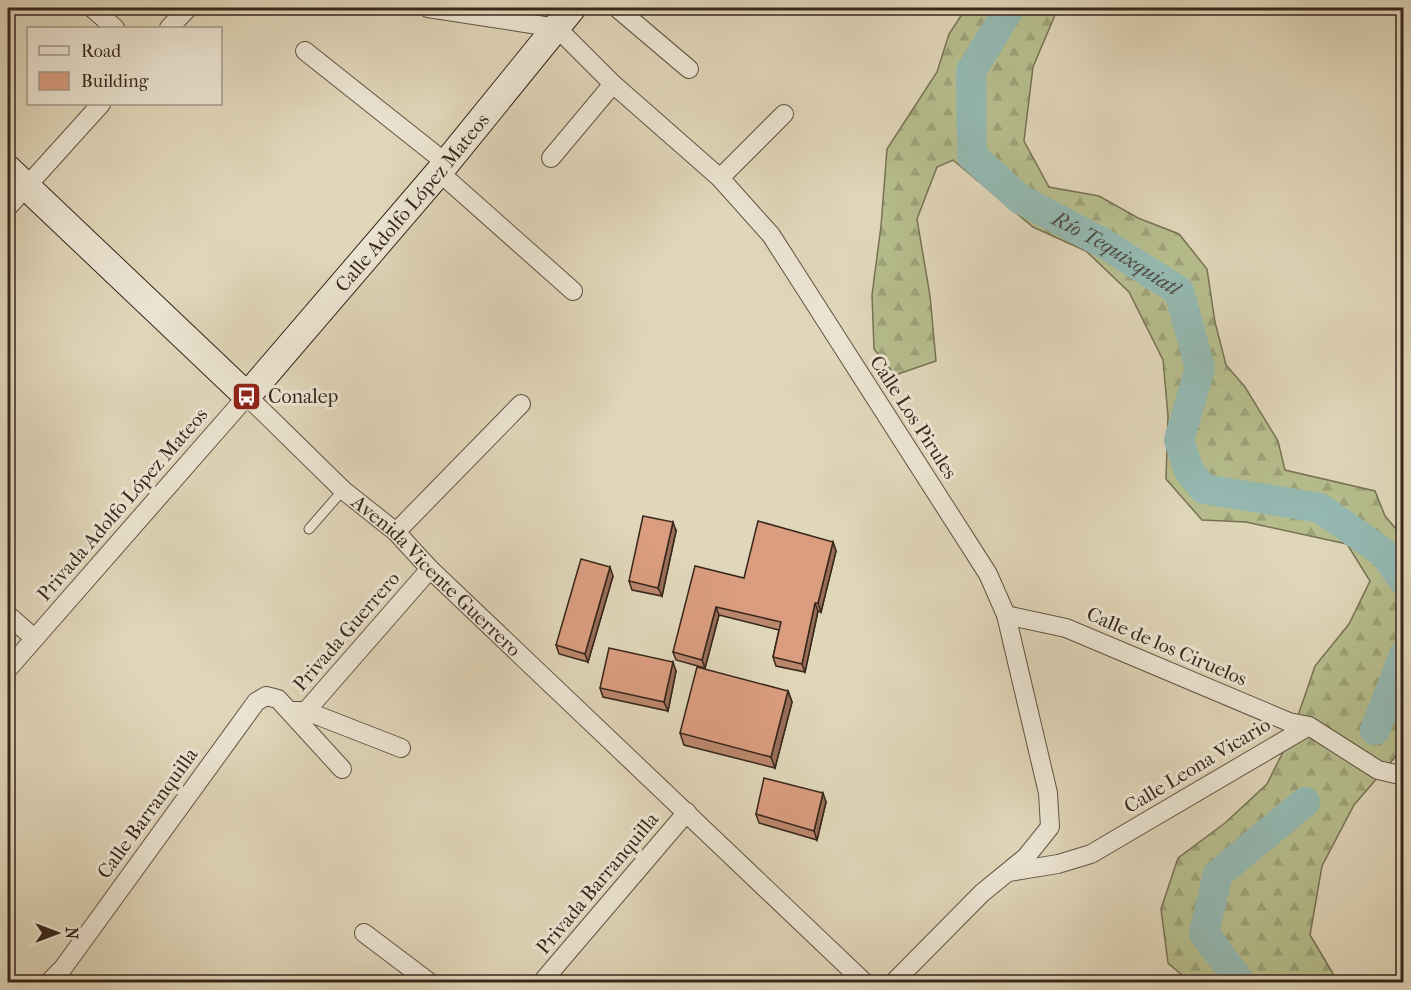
<svg xmlns="http://www.w3.org/2000/svg" width="1411" height="990" font-family="'IM FELL French Canon',serif">
<defs>
<pattern id="forest-firs" width="22" height="20" patternUnits="userSpaceOnUse" patternTransform="scale(1.5)"><rect width="22" height="20" fill="#b6bd8d"/><path d="M5 1l3.5 6h-7zM16 11l3.5 6h-7z" fill="#9da279"/></pattern>
</defs>
<rect width="100%" height="100%" fill="#e0d6b9"/>
<filter id="stains"><feTurbulence type="fractalNoise" baseFrequency=".00333" numOctaves="4"/><feColorMatrix values="0 0 0 0 .2 0 0 0 0 .09 0 0 0 0 .02 0 0 0 .5 -.17"/></filter>
<radialGradient id="worn" r=".72"><stop offset=".6" stop-color="#630" stop-opacity="0"/><stop offset="1" stop-color="#630" stop-opacity=".3"/></radialGradient>
<!-- forest -->
<path fill="url(#forest-firs)" stroke="#777254" stroke-width="1.5" d="M966,8H1058L1033,67L1024,141L1049,187L1099,196L1138,218L1179,234L1207,269L1215,322L1226,365L1245,387L1278,441L1285,470L1375,491L1385,516L1403,537V748L1354,805L1322,866L1310,935L1338,982H1190L1168,963L1161,909L1178,858L1225,823L1267,784L1291,736L1315,666L1349,624L1370,581L1347,544L1246,522L1202,520L1166,479L1168,416L1163,360L1129,292L1086,251L1033,227L953,160L937,167L917,219L930,296L936,361L895,375L874,349L872,295L881,226L887,149L937,72L949,34Z"/>
<g fill="none" stroke-linecap="round" stroke-linejoin="round">
<!-- river -->
<g stroke="#94b9b2" stroke-width="30">
<path id="s1" d="M1010,8L971,71L972,156L1020,199L1105,244L1179,291L1200,368L1179,440L1189,471L1204,489L1320,508L1384,553L1404,581"/>
<path d="M1375,730L1404,655"/>
<path d="M1240,982L1204,933L1218,874L1305,802"/>
</g>
<defs>
<path id="lane" d="M309,529L343,490"/>
<g id="street">
<path d="M92,8L115,28"/>
<path d="M428,8L557,28L613,84L720,178L771,235L988,574L1006,615L1048,793L1050,827L1026,857L982,893L894,982"/>
<path d="M617,8L689,69"/>
<path d="M169,28L188,8"/>
<path d="M305,51L446,163"/>
<path d="M551,158L613,84"/>
<path d="M439,172L573,291"/>
<path d="M720,178L784,114"/>
<path d="M8,207L101,104"/>
<path d="M396,532L521,404"/>
<path d="M8,615L34,638"/>
<path d="M1006,615L1066,628L1289,722L1309,726"/>
<path id="s2" d="M8,669L247,396L343,490L396,532L430,569L864,982"/>
<path d="M290,711H306L430,569"/>
<path d="M306,711L401,748"/>
<path d="M1009,872L1058,864L1091,854L1309,726L1378,770L1404,776"/>
<path d="M364,933L429,982"/>
<path d="M49,982L63,968L256,702L266,696L278,699L342,769"/>
<path d="M542,982L687,812"/>
</g>
<g id="secondary">
<path id="s3" d="M8,169L247,396L439,172L572,8"/>
</g>
</defs>
<!-- lane casing -->
<use href="#lane" stroke="#625343" stroke-width="11"/>
<!-- street casing -->
<use href="#street" stroke="#625343" stroke-width="20"/>
<!-- secondary casing -->
<use href="#secondary" stroke="#38271c" stroke-width="29"/>
<!-- lane -->
<use href="#lane" stroke="#ebe4d2" stroke-width="9"/>
<!-- street -->
<use href="#street" stroke="#ebe4d2" stroke-width="18"/>
<!-- secondary -->
<use href="#secondary" stroke="#ebe4d2" stroke-width="27"/>
</g>
<!-- wall -->
<path fill="#bb876d" stroke="#38271c" stroke-width="1.5" d="M676,531L662,596L632,590L629,581Z
M833,542L836,551L821,612L818,611L805,672L776,666L773,657L779,630L719,615L705,668L676,660L673,652L744,578Z
M613,576L588,662L559,654L556,645Z
M676,671L668,711L603,697L600,688Z
M788,691L792,702L775,768L684,745L680,733Z
M826,802L817,840L759,823L756,814Z"/>
<!-- shaded-wall -->
<path fill="#996e59" stroke="#38271c" stroke-width="1.5" d="M673,522L676,531L662,596L658,588Z
M833,542L836,551L821,612L818,603Z
M610,567L613,576L588,662L585,654Z
M815,603L818,611L805,672L802,664Z
M716,607L719,615L705,668L702,660Z
M673,662L676,671L668,711L664,702Z
M788,691L792,702L775,768L771,757Z
M823,793L826,802L817,840L814,831Z"/>
<!-- building -->
<path fill="#da9d7f" stroke="#38271c" stroke-width="1.5" d="M643,516L673,522L658,588L629,581Z
M758,521L833,542L818,603H815L802,664L773,657L781,622L716,607L702,660L673,652L695,566L744,578Z
M581,559L610,567L585,654L556,645Z
M609,648L673,662L664,702L600,688Z
M697,667L788,691L771,757L680,733Z
M764,778L823,793L814,831L756,814Z"/>
<!-- icons -->
<defs>
<symbol id="bus-square" viewBox="-11 -11 22 22"><rect x="-9" y="-9" width="18" height="18" rx="4" fill="#8f2418" stroke="#ebe4d2"/><path d="M-5-6H5V4H4V6H2V4H-2V6H-4V4H-5ZM-3.5-4V0h7V-4ZM-3.5 1.2v1.5H-2V1.2ZM2 1.2v1.5H3.5V1.2Z" fill="#fff"/></symbol>
</defs>
<g fill-rule="evenodd">
<use href="#bus-square" x="230" y="380" width="33" height="33"/>
</g>
<g text-anchor="middle" stroke-width="6" stroke-linejoin="round" paint-order="stroke">
<!-- street labels -->
<g font-size="20" fill="#38271c" stroke="#ebe4d2">
<text dy="7" stroke="none"><textPath href="#s3" startOffset="584">Calle Adolfo López Mateos</textPath></text>
<text transform="translate(914 417) rotate(57)" y="7">Calle Los Pirules</text>
<text transform="translate(122 504) rotate(-49)" y="7">Privada Adolfo López Mateos</text>
<text dy="7" stroke="none"><textPath href="#s2" startOffset="624">Avenida Vicente Guerrero</textPath></text>
<text transform="translate(346 631) rotate(-49)" y="7">Privada Guerrero</text>
<text transform="translate(1167 646) rotate(23)" y="7">Calle de los Ciruelos</text>
<text transform="translate(1197 765) rotate(-31)" y="7">Calle Leona Vicario</text>
<text transform="translate(147 813) rotate(-54)" y="7">Calle Barranquilla</text>
<text transform="translate(597 883) rotate(-50)" y="7">Privada Barranquilla</text>
</g>
<!-- poi labels -->
<g font-size="20" fill="#38271c" stroke="#ebe4d2" text-anchor="start">
<text x="268" y="403">Conalep</text>
</g>
<!-- water labels -->
<g font-size="21" font-style="italic" fill="#4f4c42" stroke="#ebe4d2">
<text dy="7" stroke="none"><textPath href="#s1" startOffset="334">Río Tequixquiatl</textPath></text>
</g>
</g>
<!-- margin -->
<rect width="1411" height="990" fill="none" stroke="#e0d6b9" stroke-width="30"/>
<rect x="9" y="9" width="1393" height="972" fill="none" stroke="#38271c" stroke-width="3"/>
<rect x="15" y="15" width="1381" height="960" fill="none" stroke="#38271c" stroke-width="1.5"/>
<!-- legend -->
<rect x="27" y="27" width="195" height="78" fill="#ebe4d2" stroke="#a39889" stroke-width="1.5"/>
<rect x="39" y="46" width="30" height="9" fill="#ebe4d2" stroke="#a39889" stroke-width="1.5"/>
<text x="81" y="57" font-size="18" fill="#38271c">Road</text>
<rect x="39" y="72" width="30" height="18" fill="#da9d7f" stroke="#a39889" stroke-width="1.5"/>
<text x="81" y="87" font-size="18" fill="#38271c">Building</text>
<!-- north arrow -->
<g transform="translate(57 933) rotate(90)" stroke="#ebe4d2" stroke-width="4.5" paint-order="stroke">
<path d="M0-4.5L10 22L0 15L-10 22Z" fill="#38271c"/>
<text y="-9" font-size="16" font-weight="bold" text-anchor="middle" fill="#38271c">N</text>
</g>
<rect width="100%" height="100%" filter="url(#stains)"/>
<rect width="100%" height="100%" fill="url(#worn)"/>
</svg>
